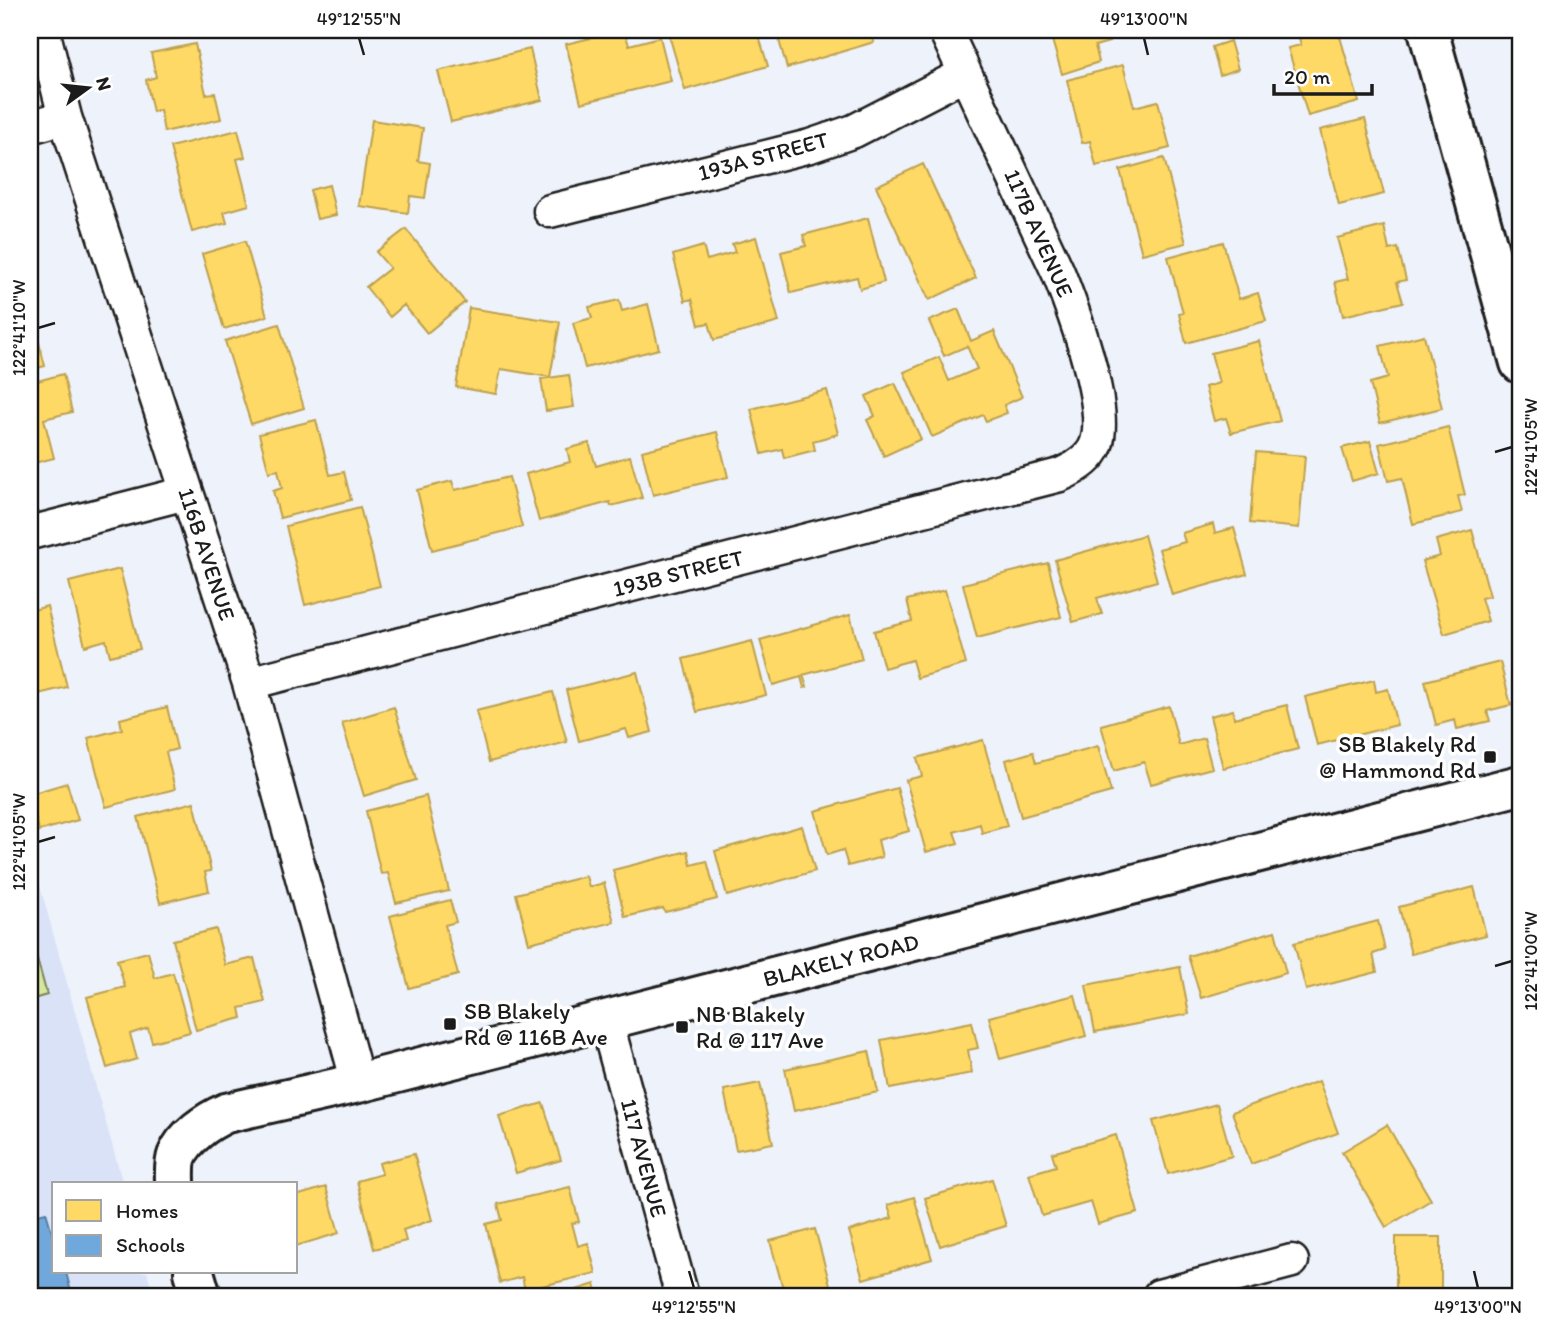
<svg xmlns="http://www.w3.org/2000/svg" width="1550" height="1326" font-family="Itim,sans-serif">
<rect width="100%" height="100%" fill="#eef2fb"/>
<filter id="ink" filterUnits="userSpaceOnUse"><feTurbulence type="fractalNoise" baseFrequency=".0143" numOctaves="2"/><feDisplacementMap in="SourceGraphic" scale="14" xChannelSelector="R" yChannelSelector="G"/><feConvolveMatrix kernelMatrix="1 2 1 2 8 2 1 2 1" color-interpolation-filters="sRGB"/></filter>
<g filter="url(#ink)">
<!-- built -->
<path fill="#dae2f7" d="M30,850L123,1184H54V1272H147L154,1296H30Z"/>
<!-- green -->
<path fill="#d6e69a" stroke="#79815b" stroke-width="2" d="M30,933L47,995L30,1000Z"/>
<!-- homes -->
<path fill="#ffd966" stroke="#bba050" stroke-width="2" d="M153,30H193L156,39Z
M624,30L629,45L660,37L671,81L581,103L566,44Z
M688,30H757L768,66L685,90L669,35Z
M776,30H870L874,42L787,68Z
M1049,30H1105L1109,42L1095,46L1099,62L1062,74Z
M1297,30H1338L1359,102L1308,116L1288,48L1301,45Z
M1230,41L1238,69L1220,75L1212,47Z
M195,44L206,94L215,93L221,119L164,132L160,110L153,112L146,80L156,77L151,53Z
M530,49L542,100L451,122L438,71Z
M1123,65L1134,107L1158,101L1170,148L1096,166L1090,141L1082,143L1067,80Z
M1365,119L1384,194L1339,205L1320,130Z
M372,120L423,128L418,161L430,163L425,198L410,196L408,213L359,206Z
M238,130L245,157L237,159L249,205L224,212L227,223L192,232L170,147Z
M1164,158L1186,243L1142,254L1120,170Z
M923,164L976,278L929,300L876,186Z
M329,185L336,215L317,219L310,190Z
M868,218L884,282L860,289L857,277L791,293L781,252L806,246L803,235Z
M1384,226L1389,250L1398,248L1406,280L1397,282L1403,302L1343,316L1335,282L1348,279L1337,238Z
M406,229L465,302L427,333L404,305L390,317L366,287L390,268L376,252Z
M756,237L779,322L714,340L709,323L699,325L692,299L685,301L673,255L703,246L707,260L735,252L732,244Z
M245,241L267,316L224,329L202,254Z
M1223,242L1239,299L1258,293L1266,321L1186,343L1179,314L1183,313L1168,257Z
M619,300L622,311L648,304L659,349L585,368L573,323L592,318L589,307Z
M30,308L45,366L30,370Z
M469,308L560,322L550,377L501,369L496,394L456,387Z
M958,309L971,341L994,331L1022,397L1004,405L1007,413L986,421L983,415L932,437L904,372L939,357L949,381L977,369L967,346L944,356L929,321Z
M279,324L304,408L251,424L225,341Z
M1424,335L1442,408L1380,423L1370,383L1388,378L1380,346Z
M1259,341L1280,421L1231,433L1226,418L1214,421L1205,387L1219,383L1211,353Z
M63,374L72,412L44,419L54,458L30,464V383Z
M569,375L574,407L546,411L541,379Z
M895,383L921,439L884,456L867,420L875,416L866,396Z
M827,390L838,434L813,441L815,450L784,458L782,449L762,454L751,409Z
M316,420L330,475L344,472L351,500L280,518L273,491L282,488L278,470L269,472L259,434Z
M1448,427L1465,495L1458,496L1462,512L1413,524L1402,478L1388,481L1379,444Z
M717,432L728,477L653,495L642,451Z
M1370,441L1379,473L1352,481L1342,448Z
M589,443L596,466L630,456L642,498L611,506L610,502L539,521L526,474L570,462L567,449Z
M1256,452L1305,456L1299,528L1250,523Z
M509,477L522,527L432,550L417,490L452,481L455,490Z
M360,507L380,586L305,605L286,526Z
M1213,524L1215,533L1234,528L1247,574L1172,595L1159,549L1185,542L1182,533Z
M1472,530L1490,596L1481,598L1488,621L1444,634L1422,561L1440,556L1436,540Z
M1144,535L1157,581L1097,598L1102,614L1073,622L1055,560Z
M1048,563L1061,617L977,638L963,584Z
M120,569L140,649L110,656L106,640L85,646L69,582Z
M945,590L966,664L917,678L912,660L884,668L874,631L912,621L907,600Z
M47,606L67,687L30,696V611Z
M850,615L862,659L803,675L807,687L804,688L801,677L773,685L760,640Z
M752,641L766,695L697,712L683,659Z
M1500,662L1511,705L1487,711L1490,721L1457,729L1455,720L1436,725L1425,681Z
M637,672L652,732L629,738L626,729L579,741L566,690Z
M1374,680L1376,692L1388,689L1397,725L1317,745L1305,697Z
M553,692L567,742L489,762L476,711Z
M1287,705L1298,749L1223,768L1210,716L1233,710L1234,718Z
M1169,706L1179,745L1204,738L1212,768L1151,784L1144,762L1114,771L1101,725Z
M167,707L177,749L166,752L175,789L106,807L88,738L122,729L120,719Z
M394,707L416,780L364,796L342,723Z
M983,740L1007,826L982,833L980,824L954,832L958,843L926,852L906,780L922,776L917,758Z
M1098,746L1111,792L1021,817L1006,760L1033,752L1036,763Z
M67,783L78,820L39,831L30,794Z
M897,788L909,831L878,840L882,857L848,866L843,850L827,855L815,811Z
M426,796L449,891L396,903L388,873L381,874L366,811Z
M194,802L211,871L205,872L209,891L160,903L138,817Z
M802,826L815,871L727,896L715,851Z
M688,851L691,865L707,861L717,899L665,912L663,908L625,917L613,870Z
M586,876L589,887L604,883L614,922L529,943L516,894Z
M1474,887L1486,935L1411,954L1399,907Z
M450,900L456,922L445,925L458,975L409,988L390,916Z
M1378,921L1385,950L1373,954L1377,972L1306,990L1294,943Z
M216,929L225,965L254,958L265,1002L240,1008L242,1018L196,1030L173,940Z
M1275,931L1286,973L1201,998L1188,956Z
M148,952L155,978L173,973L190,1032L152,1042L148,1028L130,1034L137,1059L107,1068L87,997L125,987L117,960Z
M1180,967L1189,1014L1095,1032L1086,985Z
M1075,995L1086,1036L1000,1059L989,1017Z
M972,1022L978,1048L968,1050L972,1073L890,1089L881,1040Z
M869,1051L878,1092L794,1111L785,1069Z
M1319,1081L1338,1133L1251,1164L1232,1112Z
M760,1083L773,1143L736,1150L724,1090Z
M543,1103L561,1160L516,1173L499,1116Z
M1217,1104L1232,1156L1168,1174L1153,1121Z
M1387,1125L1431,1200L1386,1227L1342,1152Z
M1116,1135L1138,1213L1098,1224L1091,1202L1042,1216L1029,1174L1056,1166L1052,1153Z
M414,1154L432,1220L403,1230L406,1241L374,1249L357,1181L382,1174L379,1163Z
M992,1179L1006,1226L940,1246L925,1198Z
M326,1187L339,1233L296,1246V1196Z
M570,1187L579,1222L572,1223L578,1246L588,1243L596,1273L525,1290L522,1277L500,1283L486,1224L502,1220L498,1204Z
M914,1197L932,1259L863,1279L849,1231L892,1218L888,1205Z
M815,1229L833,1296H785L770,1241Z
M1396,1237H1441V1296H1396Z
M595,1284L598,1296H557Z"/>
<!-- schools -->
<path fill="#6fa8dc" stroke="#567ea2" stroke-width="2" d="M46,1212L54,1239V1272H66L72,1296H30V1216Z
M46,1212L54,1239V1272H66L72,1296H30V1216Z"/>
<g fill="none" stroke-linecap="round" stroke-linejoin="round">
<defs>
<path id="street" d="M43,30L65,117L249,683L358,1083
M30,127L65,117
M550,211L810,146L854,131L965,74
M30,533L186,493
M249,683L1060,475C1074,469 1090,460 1096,445C1110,407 1073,310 1058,272L945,30
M606,1020L682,1296
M1159,1296L1292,1261"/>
<path id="secondary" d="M1428,30L1520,363
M175,1184C175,1176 174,1164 177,1156C184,1137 208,1121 226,1113L358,1083L606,1020L1520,785
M194,1272L201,1296"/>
</defs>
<!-- street casing -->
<use href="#street" stroke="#1c1c1c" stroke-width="37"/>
<!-- secondary casing -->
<use href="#secondary" stroke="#1c1c1c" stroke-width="44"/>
<!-- street -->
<use href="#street" stroke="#fff" stroke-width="32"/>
<!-- secondary -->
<use href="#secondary" stroke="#fff" stroke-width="38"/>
</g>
</g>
<!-- ticks -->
<path fill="none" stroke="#1c1c1c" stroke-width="2.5" d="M359,38L364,55M1144,38L1148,55M38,328L55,323M1495,452L1512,447M38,842L55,837M1495,966L1512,961M689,1271L694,1288M1474,1271L1478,1288"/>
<!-- markers -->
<g fill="#1c1c1c" stroke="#fff" stroke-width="2.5">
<rect x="1483" y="750" width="14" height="14" rx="3.5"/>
<rect x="443" y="1017" width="14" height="14" rx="3.5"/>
<rect x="675" y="1020" width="14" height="14" rx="3.5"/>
</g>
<g text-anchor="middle" stroke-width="7" stroke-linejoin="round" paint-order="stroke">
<!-- street labels -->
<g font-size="23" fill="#1c1c1c" stroke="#fff">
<text transform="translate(763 156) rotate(-15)" y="8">193A STREET</text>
<text transform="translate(1039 233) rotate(66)" y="8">117B AVENUE</text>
<text transform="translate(207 554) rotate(72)" y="8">116B AVENUE</text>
<text transform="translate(678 573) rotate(-14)" y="8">193B STREET</text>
<text transform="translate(841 960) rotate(-14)" y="8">BLAKELY ROAD</text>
<text transform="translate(644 1158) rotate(75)" y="8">117 AVENUE</text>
</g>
<!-- poi labels -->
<g font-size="23" fill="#1c1c1c" stroke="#fff" text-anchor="start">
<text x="1476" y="752" text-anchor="end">SB Blakely Rd<tspan x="1476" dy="26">@ Hammond Rd</tspan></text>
<text x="464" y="1019">SB Blakely<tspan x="464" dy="26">Rd @ 116B Ave</tspan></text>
<text x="696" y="1022">NB Blakely<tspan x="696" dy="26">Rd @ 117 Ave</tspan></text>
</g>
</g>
<!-- margin -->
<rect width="1550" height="1326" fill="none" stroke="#fff" stroke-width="77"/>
<!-- legend -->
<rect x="52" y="1182" width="245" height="91" fill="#ffffff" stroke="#a4a4a4" stroke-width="2"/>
<rect x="66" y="1200" width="35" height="21" fill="#ffd966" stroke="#a4a4a4" stroke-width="2"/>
<text x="116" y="1218" font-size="21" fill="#1c1c1c">Homes</text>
<rect x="66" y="1235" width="35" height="21" fill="#6fa8dc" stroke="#a4a4a4" stroke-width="2"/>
<text x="116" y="1252" font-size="21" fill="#1c1c1c">Schools</text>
<!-- north arrow -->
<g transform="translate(88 88) rotate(75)" stroke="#ffffff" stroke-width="5" paint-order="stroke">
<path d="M0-5L12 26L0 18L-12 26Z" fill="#1c1c1c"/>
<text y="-10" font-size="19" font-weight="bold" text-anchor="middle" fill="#1c1c1c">N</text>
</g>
<!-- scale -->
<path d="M1274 84v10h98v-10" fill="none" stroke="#1c1c1c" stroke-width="3.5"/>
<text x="1284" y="84" font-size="21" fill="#1c1c1c" stroke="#ffffff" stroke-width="5" paint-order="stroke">20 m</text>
<rect x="38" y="38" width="1474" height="1250" fill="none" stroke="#1c1c1c" stroke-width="2.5"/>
<g font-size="18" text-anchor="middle" fill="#1c1c1c">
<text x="359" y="25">49°12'55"N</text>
<text x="1144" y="25">49°13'00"N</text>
<text transform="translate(19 328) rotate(-90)" y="6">122°41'10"W</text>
<text transform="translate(1531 447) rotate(-90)" y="6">122°41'05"W</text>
<text transform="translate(19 842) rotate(-90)" y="6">122°41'05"W</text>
<text transform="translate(1531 961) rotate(-90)" y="6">122°41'00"W</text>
<text x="694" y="1313">49°12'55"N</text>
<text x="1478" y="1313">49°13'00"N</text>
</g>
</svg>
